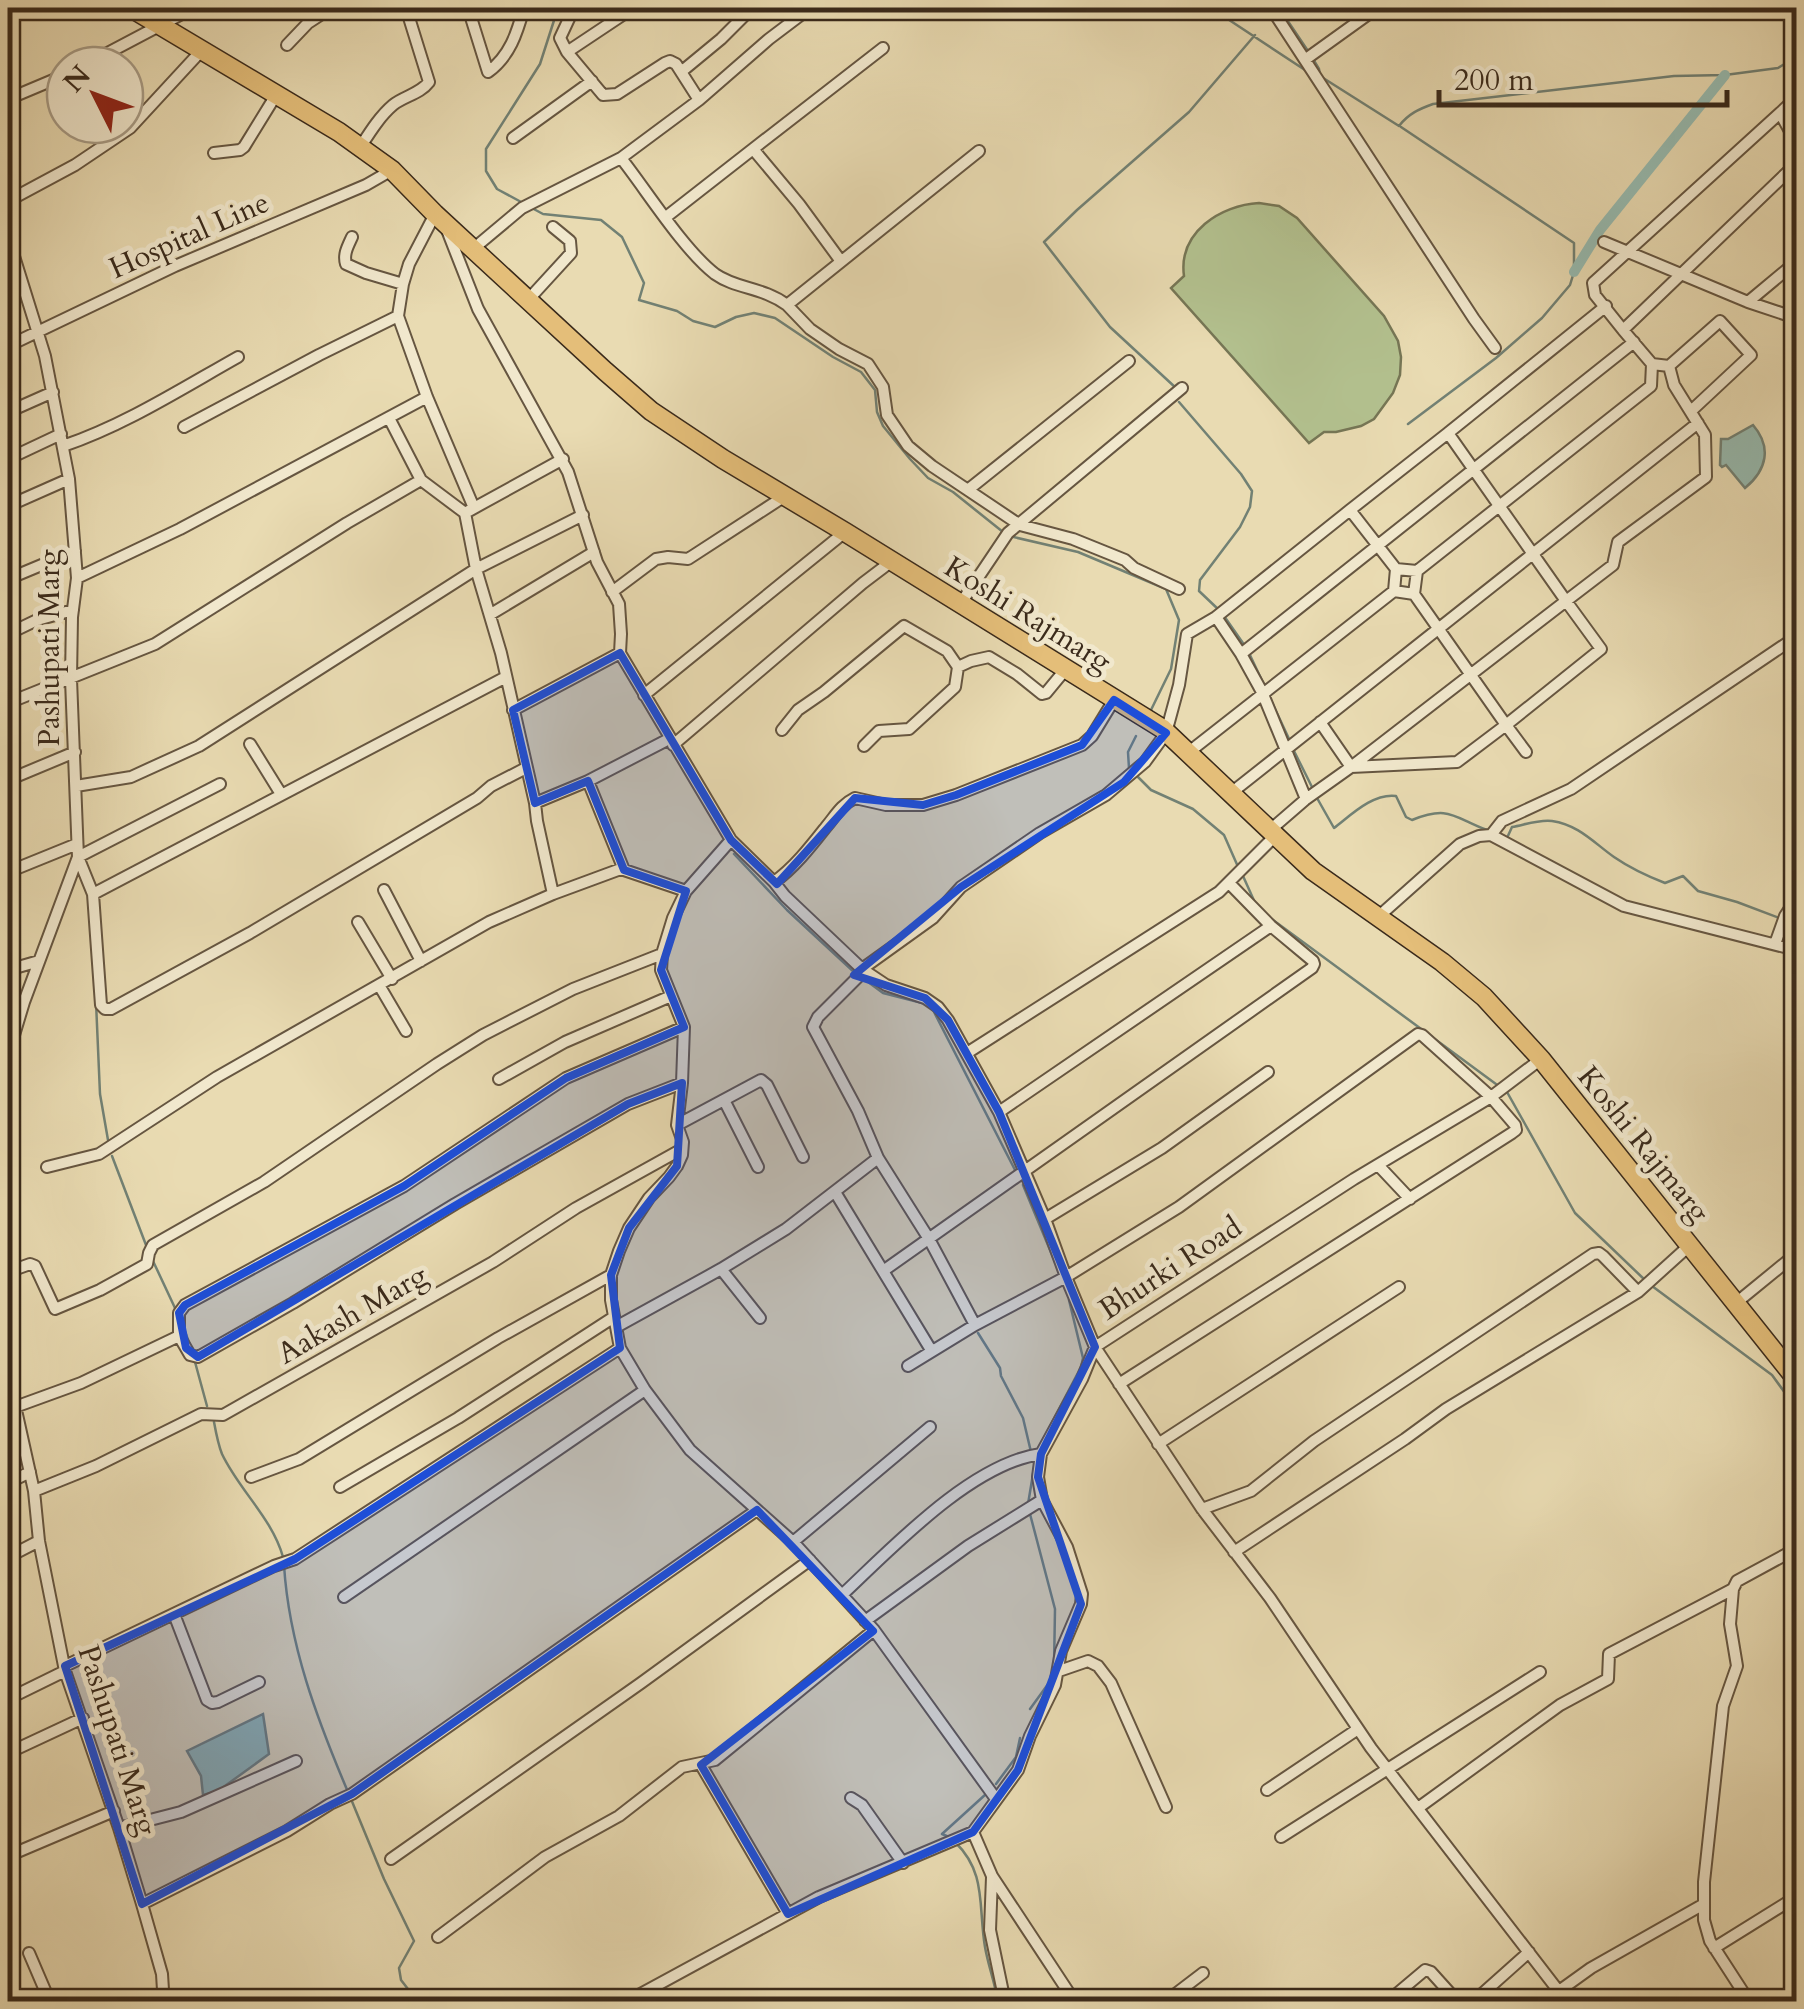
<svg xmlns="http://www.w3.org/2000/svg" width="1804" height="2009" font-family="Cardo,serif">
<rect width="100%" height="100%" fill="#e9dbb2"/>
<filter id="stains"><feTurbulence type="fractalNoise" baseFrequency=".002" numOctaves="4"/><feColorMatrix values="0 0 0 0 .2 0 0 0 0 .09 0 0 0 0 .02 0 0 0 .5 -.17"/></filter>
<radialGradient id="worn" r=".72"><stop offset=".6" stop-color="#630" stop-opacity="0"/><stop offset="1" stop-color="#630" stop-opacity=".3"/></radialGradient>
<!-- green -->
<path fill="#b3c18f" stroke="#767655" stroke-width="2.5" d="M1259,203L1279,206L1297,218L1384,316L1398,341L1401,357L1400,375L1393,393L1374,419L1361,426L1336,432H1324L1309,443L1171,288L1184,276C1178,232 1221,205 1259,203Z"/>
<!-- water -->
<path fill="#97bbb0" stroke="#728174" stroke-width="2.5" d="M1753,425C1772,447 1767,470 1745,488L1726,465L1722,467L1720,465L1721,439H1728Z
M263,1714L269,1754L218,1791L203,1795L201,1776L187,1751Z"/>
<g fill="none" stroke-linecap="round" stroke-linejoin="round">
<!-- stream -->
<path stroke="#728174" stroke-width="2.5" d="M1211,8L1305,70
M1279,8L1308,51L1317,45
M1313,59L1319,69L1320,76L1399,126C1408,114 1419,109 1433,104L1674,76L1725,75L1778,68L1796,57
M1401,127L1574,243V272L1570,285L1542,318L1496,358L1408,424
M523,203L497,189L486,171V149L540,64L558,8
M530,207L543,214L601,220L622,237L644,283L639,300L677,311L693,321L715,327L736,317L754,313L775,318L833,357L861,372L875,390L877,412L883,426L910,459L928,478L953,492L1003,532
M1176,388L1110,327L1044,242L1077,210L1189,112L1255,35
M1179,402L1241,474L1252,491L1250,507L1240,527L1200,580L1199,591L1219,610
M1009,536L1078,552L1166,589L1179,620L1171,669L1150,712
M1224,616L1245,646
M1249,653L1265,687
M1268,694L1290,741
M1293,749L1314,791
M1129,768L1128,752L1136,736
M1134,773L1151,790L1193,809L1224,835L1239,869
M1317,798L1334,828C1351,815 1373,793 1396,796L1406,817L1412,820C1449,805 1453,817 1487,830
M1503,836L1507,838L1512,827C1524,825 1540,819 1552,821C1579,825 1594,843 1614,857C1630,868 1647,876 1665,883L1683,876L1698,891L1737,902L1782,919
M734,854L787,910L854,972
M1243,876L1256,905
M1269,917L1500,1087
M864,979L883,993L926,1004L933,1010L1015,1170
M96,1002L100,1094L108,1140
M1507,1092L1575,1213L1646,1281
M112,1156L146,1245
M1023,1185L1055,1262
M153,1261L175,1308
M1652,1286L1772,1375L1796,1408
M184,1329L190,1345
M978,1333L1000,1368L1001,1376L1023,1418L1031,1452
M195,1362L207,1406
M214,1422C216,1433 218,1444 222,1454C239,1490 272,1518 283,1557
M1039,1447L1081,1367L1083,1358L1069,1300
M1028,1504L1035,1462
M1030,1514L1055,1609L1054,1667
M284,1565C289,1645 317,1719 348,1792
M1030,1709L1051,1680
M996,1784L1016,1757L1020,1738
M351,1799L384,1879L414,1941L399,1968L401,1980L418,2002
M949,1837L942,1834L986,1794
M955,1842C987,1873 978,1906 985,1947C988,1965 995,1983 998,2002
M1039,2002L1060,1989"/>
<!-- canal -->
<path stroke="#97bbb0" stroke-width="10" d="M1574,272L1600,230L1725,75"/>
<defs>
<path id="street" d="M468,8L488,72C510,56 517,33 524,8
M574,8L560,38L567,52L633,8
M1271,8L1474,319L1495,348
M287,45L308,23L331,8
M567,52L603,95L617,94L665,63L670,61L676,64L699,100L621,158C647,191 683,249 715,274C736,289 763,287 787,305
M1306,59L1377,8
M85,65L193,8
M681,72L721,39L752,8
M8,99L65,75
M699,100L769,39L810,8
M1780,113L1796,98
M513,138L592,81
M1796,142L1780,113L1593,283L1595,295L1623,330L1796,164
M361,146C370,132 380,116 393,105C404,96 420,94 429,82L406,8
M753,149L883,48
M979,151L787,305L810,329L839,349L868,364L883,387L887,415L908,446L932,466L1020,525L1073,539L1125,560L1134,568L1179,589
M214,153L240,150L244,147L276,95
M8,201L75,165L130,128L202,50
M435,214L409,264L403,284L398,316L427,397L474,508
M666,217L753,149L799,204L840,260
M447,230L478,309L568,472L597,562L619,604L621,634L620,653L731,840L774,882L785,896L862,969L886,985L925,998L938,1007L948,1020L999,1112L1045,1219L1066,1277L1095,1347L1202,1509L1270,1598L1371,1748L1567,2002
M8,237L45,356L69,479L77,578L72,617L71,679L78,857L24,1002L8,1055
M352,237C348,246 343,254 346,264L366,273L403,284
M1604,242L1748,302L1796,318
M473,249L522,208L621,158
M528,300L571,253L570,241L553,227
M1748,302L1796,262
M1606,306L1448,433L1566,601L1613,565L1618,542L1706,477L1705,435L1674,385L1669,366L1652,364L1623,330
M8,346L175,266L366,185L392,170
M1669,366L1720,321L1751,355L1691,411
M8,412L53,392
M184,427L319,355L398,316
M63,446C125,425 181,389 238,357
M8,459L61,434
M421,480L465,513L563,459
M969,489L1129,361
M8,506L69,479
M465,513L476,569L501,653L535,803L537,821L553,894
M1396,569L1350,510L1448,433
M77,578L180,529L427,397
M8,579L75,551
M612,592L656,559L668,557L688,559L785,496
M1414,594L1394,591L1396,569L1417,571
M961,603L1008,533L1182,388
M491,614L594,552
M8,634L37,620L73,610
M1241,654L1634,342
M644,695L845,532
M8,703L155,644L347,523L421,480L389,418
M513,710L620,653
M1320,722L1351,767L1566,601L1601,649L1506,725L1526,752
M782,730L798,710L824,692L904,626L947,651L958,667
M250,744L281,794
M673,745L863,583L892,561
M864,746L879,731L909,729L955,687L958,667L971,661L989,657L1017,674L1042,694L1046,693L1065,670
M1189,752L1394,591
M8,780L75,752
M588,781L624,870
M220,784L78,857L93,894L101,1005L105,1009H111L250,933L477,798L491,786L526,768
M76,786L131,777L199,746L476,569L583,515
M1231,793L1698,423
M1306,799L1262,692L1241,654L1216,617L1350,510
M535,803L588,781L669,739
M1269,831L1306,799L1351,767L1457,762L1506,725L1414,594L1417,571L1651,386L1652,364
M1491,835L1502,821L1571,789L1796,637
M731,840L686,891L673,918L662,954L661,970L684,1027L682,1083L677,1125L683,1142L682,1155L677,1166L669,1177L649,1198L629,1228L619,1251L611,1275V1300L620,1348L645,1390L690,1450L793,1542L874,1630L996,1799
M8,872L77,844
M774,882C794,868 811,846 826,827C836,815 841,805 855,798L886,805H923L956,795L1082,745L1092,736L1114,700
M384,890L421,961
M93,894L506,677
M1378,917L1460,844L1479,836L1491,835L1624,906L1796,950
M358,922L392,979
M1775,944L1785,916L1796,899
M862,969L933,918L961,887L1040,833L1106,795L1145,762L1166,733L1179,685L1187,634L1216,617
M8,970L39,961
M379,985L406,1031
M967,1053L1219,892L1275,836
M499,1079L565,1042L671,996
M724,1100L758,1167
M999,1112L1271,926
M677,1125L761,1080L767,1085L803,1157
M878,1158L929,1239L975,1325
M1378,1165L1410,1199
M47,1167L99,1154L217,1077L489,922L553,894L618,870H624L686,891
M835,1192L931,1350
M1045,1219L1162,1148L1268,1072
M721,1269L760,1318
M883,1271L1312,968L1314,964L1313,961L1271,926L1229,883
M8,1272L30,1264L35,1266L55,1309L100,1290L147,1264L149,1253L153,1245L264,1182L437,1064L483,1035L573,989L662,954
M1736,1303L1796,1254
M616,1327L721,1269L786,1229L878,1158L858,1111L813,1027L818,1017L864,971
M179,1336L190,1355L198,1357L293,1303L455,1204L628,1104L682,1083
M908,1366L975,1325L1066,1277L1179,1207L1418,1034L1422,1035L1491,1097L1515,1125L1516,1130L1512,1133L1119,1384
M8,1374L34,1491L39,1541L65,1671L119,1828L142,1904L162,1974L163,1990L159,2002
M15,1407L81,1383L179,1336V1313L185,1305L404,1186L566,1078L684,1027
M1158,1444L1399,1287
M251,1477L299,1459L498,1338L611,1275
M8,1483L30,1472
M340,1487L458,1418L614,1317
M34,1491L96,1466L201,1414L223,1415L493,1262L576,1208L682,1149
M1202,1509L1251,1491L1314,1441L1593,1254L1599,1253L1603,1256L1638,1292
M793,1542L930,1427
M1234,1552L1405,1439L1446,1409L1638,1292L1690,1245
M8,1557L39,1541
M843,1594C892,1548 972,1463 1041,1454
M344,1597L645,1390
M174,1614L207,1700L212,1703L218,1702L259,1682
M865,1621L968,1546L1042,1500
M65,1666L274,1566L295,1559L620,1348
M1059,1671L1088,1661L1098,1666L1111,1683L1166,1807
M8,1699L65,1671
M8,1753L83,1718
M701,1765L788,1914
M1267,1790L1358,1729
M851,1798L862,1805L903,1863
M1418,1808L1560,1705L1608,1679L1609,1654L1733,1589
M119,1828L181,1812L296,1761
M973,1832L992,1876L1075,2002
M1281,1837L1540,1672
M8,1856L114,1811
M391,1859L641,1683L810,1560
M992,1877L990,1930L1005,2002
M142,1904L287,1831L330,1804L352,1794L757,1510
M438,1937L545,1857L619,1816L682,1767L715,1760L874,1630
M1714,1948L1796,1897
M29,1953L50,2002
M1559,1991L1591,1968L1704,1904
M626,2002L819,1897L973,1832L1018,1770L1030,1736L1055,1685L1061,1651L1081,1604L1082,1594L1067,1547L1042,1500L1038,1477L1041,1454L1082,1379L1095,1347L1354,1179L1491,1097L1541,1059
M1165,2002L1203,1973
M1387,2002L1425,1970L1431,1972L1458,2002
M1473,2002L1529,1952
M1738,2002L1742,1997L1743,1992L1710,1941L1704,1920V1882L1723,1706L1737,1666L1730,1624L1733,1589L1737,1581L1796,1549"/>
<path id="primary" d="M131,8L339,132L392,170L435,214L605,371L651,411L723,459L845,532L1163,729L1313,871L1442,962L1484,997L1541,1059L1796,1379"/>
</defs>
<!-- street casing -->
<use href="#street" stroke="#665641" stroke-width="14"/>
<!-- primary casing -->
<use href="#primary" stroke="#3a2a1b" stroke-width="21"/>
<!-- street -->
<use href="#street" stroke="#f1e8cd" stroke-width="10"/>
<!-- primary -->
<use href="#primary" stroke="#e4be79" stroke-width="18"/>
</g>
<!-- marked area -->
<path fill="#1d4ed8" fill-opacity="0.2" stroke="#1d4ed8" stroke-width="8" stroke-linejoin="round" d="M620,653L731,840L777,884L855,798L923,805L956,795L1082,745L1114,700L1166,733L1124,782L961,887L854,975L925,998L948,1020L999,1112L1095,1347L1041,1454L1038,1477L1081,1604L1018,1770L973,1832L788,1914L701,1765L873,1631L757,1510L352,1794L142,1904L65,1666L295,1559L620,1348L611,1275L629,1228L677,1166L682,1083L628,1104L198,1357L186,1348L179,1313L185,1305L404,1186L566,1078L684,1027L661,970L686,891L624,870L588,781L535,803L513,710Z"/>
<g text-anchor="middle" stroke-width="10" stroke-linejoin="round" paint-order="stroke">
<!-- street labels -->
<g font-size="30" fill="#3a2a1b" stroke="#f1e8cd">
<text transform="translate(189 235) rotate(-24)" y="10">Hospital Line</text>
<text transform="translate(1028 614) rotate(32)" y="10">Koshi Rajmarg</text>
<text transform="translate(49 648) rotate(-90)" y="10">Pashupati Marg</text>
<text transform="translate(1644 1144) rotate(51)" y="10">Koshi Rajmarg</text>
<text transform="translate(1170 1268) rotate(-33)" y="10">Bhurki Road</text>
<text transform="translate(352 1314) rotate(-30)" y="10">Aakash Marg</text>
<text transform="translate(118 1740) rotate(72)" y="10">Pashupati Marg</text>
</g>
</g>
<!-- margin -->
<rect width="1804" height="2009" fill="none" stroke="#e9dbb2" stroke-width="40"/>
<rect x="10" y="10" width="1784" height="1989" fill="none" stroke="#3a2a1b" stroke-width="5"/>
<rect x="20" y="20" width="1764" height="1969" fill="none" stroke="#3a2a1b" stroke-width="2.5"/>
<!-- north arrow -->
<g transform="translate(95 95) rotate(312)"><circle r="48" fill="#f1e8cd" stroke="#a89c86" stroke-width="2.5"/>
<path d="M0-8L18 38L0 25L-18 38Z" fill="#8f2418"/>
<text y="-15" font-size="28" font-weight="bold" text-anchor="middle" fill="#3a2a1b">N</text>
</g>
<!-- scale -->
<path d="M1439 90v15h288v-15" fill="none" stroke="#3a2a1b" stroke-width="5"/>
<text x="1454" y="90" font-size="30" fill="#3a2a1b" stroke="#f1e8cd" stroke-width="8" paint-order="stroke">200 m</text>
<rect width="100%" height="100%" filter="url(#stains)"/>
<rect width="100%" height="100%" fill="url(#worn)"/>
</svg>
